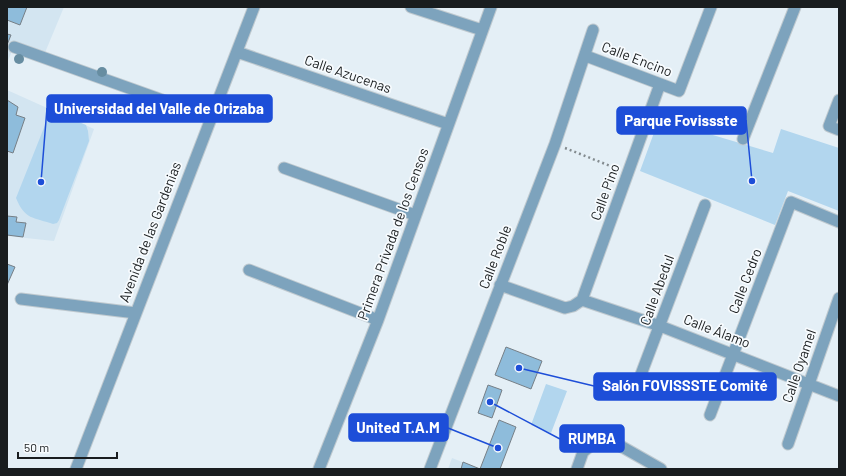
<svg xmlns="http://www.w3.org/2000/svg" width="846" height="476" font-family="Barlow,sans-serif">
<rect width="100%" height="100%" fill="#e4eff6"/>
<!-- built -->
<path fill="#d3e5f1" d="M7,7H64L44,55L15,44L7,63Z
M7,90L94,129L54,241L7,236Z
M452,458L480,469H448Z"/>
<!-- green -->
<path fill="#b2d6ee" d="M57,113L86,125L88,131L89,141L59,220L57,223L53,224C33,217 25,220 16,198L49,115Z
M659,119L773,153L781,129L839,148V211L788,191L775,225L640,171Z
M546,384L567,391L551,433L531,425Z"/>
<!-- building -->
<path fill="#8ebcdb" stroke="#767f86" d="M7,7H27L20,25L7,20Z
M7,34L11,35L7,45Z
M7,100L18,107L16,115L25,118L13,153L7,151Z
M7,216L17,217L16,222L26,223L23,237L7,235Z
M7,264L15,267L7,285Z
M506,347L542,361L531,389L495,375Z
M488,385L502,390L492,418L478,413Z
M499,420L516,427L500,469H480Z
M463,462L480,469H461Z"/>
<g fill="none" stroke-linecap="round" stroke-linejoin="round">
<defs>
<path id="street" d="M411,7L482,30
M14,47L210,117
M237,52L448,124
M586,56L679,91L711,7
M839,100L829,126L839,130
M743,139L795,7
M284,168L415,215
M249,270L378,320
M500,285L565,308L573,306L582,300L660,84
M21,299L136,313
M582,300L660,326L839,396
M637,385L705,205
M710,415L791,202L839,222
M788,444L839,298
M76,469L254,7
M319,469L378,320L491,7
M430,469L555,144L593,30
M577,469L583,452L596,441L610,440L661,469"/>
</defs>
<!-- street casing -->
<use href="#street" stroke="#bfc9cf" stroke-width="13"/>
<!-- path -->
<path stroke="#848c90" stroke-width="2.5" stroke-dasharray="2 3" stroke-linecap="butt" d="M565,148L618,169"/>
<!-- street -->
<use href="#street" stroke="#7da3bd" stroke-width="11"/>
</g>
<!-- trees -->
<g fill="#678da1">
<circle cx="19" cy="59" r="5"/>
<circle cx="102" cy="72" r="5"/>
</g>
<g text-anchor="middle" stroke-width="3.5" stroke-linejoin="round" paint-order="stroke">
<!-- street labels -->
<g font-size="14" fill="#191d1f" stroke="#f7fbfe">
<text transform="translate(637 59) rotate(21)" y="5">Calle Encino</text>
<text transform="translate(348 74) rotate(19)" y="5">Calle Azucenas</text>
<text transform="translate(605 192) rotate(-70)" y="5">Calle Pino</text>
<text transform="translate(150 232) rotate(-69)" y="5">Avenida de las Gardenias</text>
<text transform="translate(393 234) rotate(-70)" y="5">Primera Privada de los Censos</text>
<text transform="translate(495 257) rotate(-69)" y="5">Calle Roble</text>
<text transform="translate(745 281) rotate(-69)" y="5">Calle Cedro</text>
<text transform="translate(657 290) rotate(-70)" y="5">Calle Abedul</text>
<text transform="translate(717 331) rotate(21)" y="5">Calle Álamo</text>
<text transform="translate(799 366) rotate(-71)" y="5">Calle Oyamel</text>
</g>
</g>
<!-- callouts -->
<path fill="none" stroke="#1d4ed8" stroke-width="1.5" d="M41 182L47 108M752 181L746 120M519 368L594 386M498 448L448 428M490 402L560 439"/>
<g fill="#1d4ed8" stroke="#f7fbfe" stroke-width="1.5">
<circle cx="41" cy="182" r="4"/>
<circle cx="752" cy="181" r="4"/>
<circle cx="519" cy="368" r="4"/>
<circle cx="498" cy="448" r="4"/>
<circle cx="490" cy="402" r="4"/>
</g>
<g fill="#1d4ed8" stroke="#1d4ed8" stroke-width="1.5">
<rect x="47" y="95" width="225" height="27" rx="4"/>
<rect x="617" y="107" width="129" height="27" rx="4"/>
<rect x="594" y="373" width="182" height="27" rx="4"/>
<rect x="349" y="414" width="99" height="27" rx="4"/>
<rect x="560" y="425" width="64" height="27" rx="4"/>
</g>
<g font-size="15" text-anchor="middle" font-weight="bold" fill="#fff">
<text x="159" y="114">Universidad del Valle de Orizaba</text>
<text x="681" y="126">Parque Fovissste</text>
<text x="685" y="391">Salón FOVISSSTE Comité</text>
<text x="398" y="433">United T.A.M</text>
<text x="592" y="444">RUMBA</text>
</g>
<!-- border -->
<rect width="846" height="476" fill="none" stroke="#191d1f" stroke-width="16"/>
<!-- scale -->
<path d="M18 452v6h99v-6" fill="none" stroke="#191d1f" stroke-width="2"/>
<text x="24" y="452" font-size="12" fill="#191d1f" stroke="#f7fbfe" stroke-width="3" paint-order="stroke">50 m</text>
</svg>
